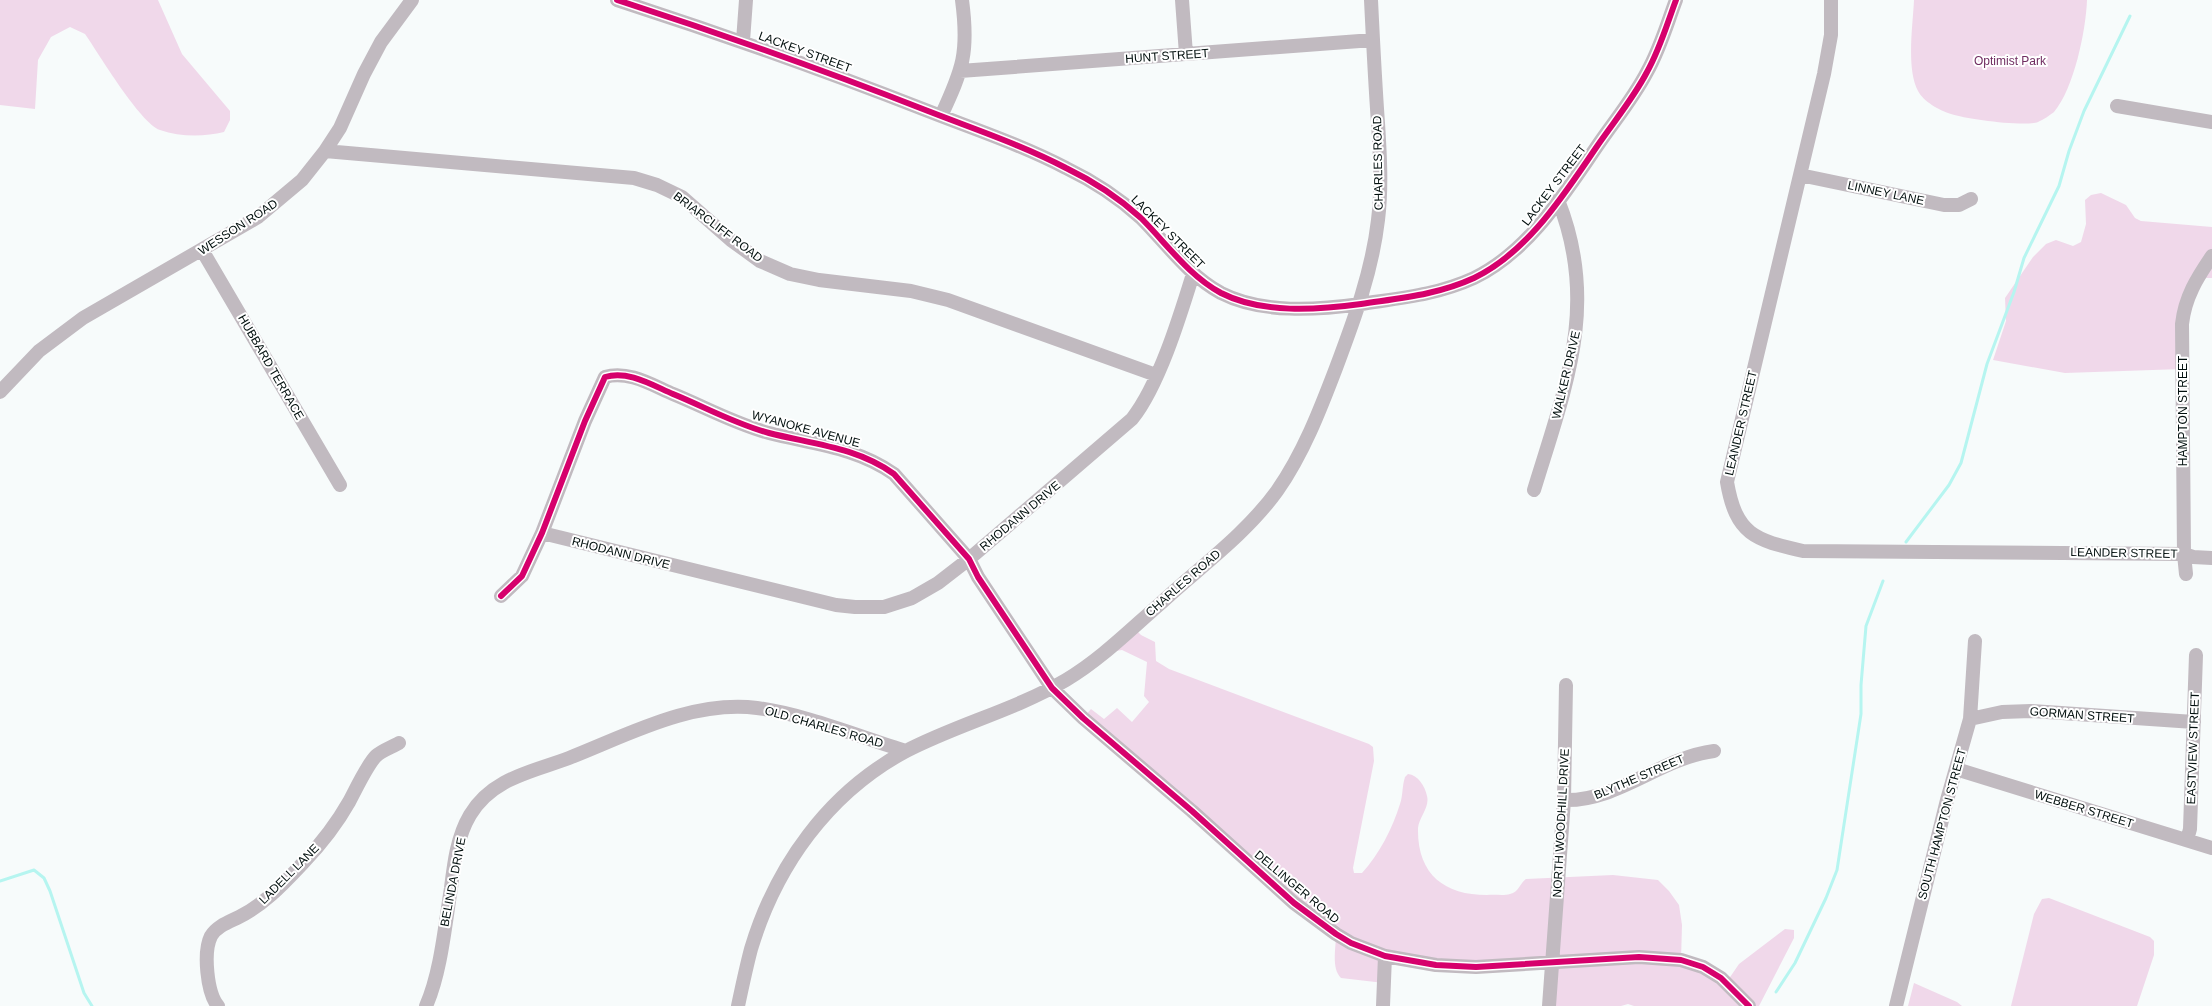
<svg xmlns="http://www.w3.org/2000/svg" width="2212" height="1006" font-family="Arial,sans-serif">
<rect width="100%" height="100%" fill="#f7fbfb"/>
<!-- green -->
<path fill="#f0d8ea" d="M0,0H158L182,54L230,111V120L224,132C204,137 180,137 160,130C140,123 99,54 85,34L70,27L51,37L38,60L35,109L0,105Z
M1914,0H2087C2086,30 2074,89 2054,112C2050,115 2043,120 2038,122C2024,127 1966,119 1951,114C1940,111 1923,101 1918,91C1906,69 1913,24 1914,0Z
M2101,193L2126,205L2135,218L2141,221L2212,227V278H2197L2190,291L2182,369L2065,373L1993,360L2006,321L2005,298L2033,257L2046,244L2056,240L2073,246L2081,242L2086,224L2085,200L2091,195Z
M1133,627L1141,635L1155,642L1156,661L1169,669L1369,744L1373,747L1374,761L1353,868L1354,873H1362C1379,855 1393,827 1400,804C1403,795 1402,786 1405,777L1408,774C1418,775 1425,786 1427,796C1430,807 1419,817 1418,828C1417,874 1444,895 1487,895C1495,894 1503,896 1510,894C1519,892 1520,883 1526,879L1613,875L1658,880L1669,891L1679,905L1682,925L1681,960L1726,983L1739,964L1785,929L1794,930V938L1759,1006H1634L1628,1004L1621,1006H1549L1553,962L1476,967L1385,956L1384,983L1341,978C1331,968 1336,948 1336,934L1083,718L1091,709L1104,719L1117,708L1132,722L1149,702L1144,696L1147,662L1122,650L1116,651Z
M2049,898L2150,937L2154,941V955L2137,1006H2011L2034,914L2042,899Z
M1914,983L1957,1002L1962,1006H1908Z"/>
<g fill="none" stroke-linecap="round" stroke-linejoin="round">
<!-- stream -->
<path stroke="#b6f5f0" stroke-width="3" d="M1906,542L1949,485L1961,463L1987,364L2014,292L2024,258L2059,186L2069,151L2084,111L2130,16
M0,881L34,870L44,878L50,891L84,993L92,1006
M1776,992L1795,963L1826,898L1837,870L1861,714V685L1866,626L1883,581"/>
<!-- minor -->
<path stroke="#c1bac0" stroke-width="14" d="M617,0C722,34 826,71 928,111C974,129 1022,145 1066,168C1093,181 1119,198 1141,218C1167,244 1188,275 1221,293C1262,314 1317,310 1361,304C1400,298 1437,295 1474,278C1530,251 1566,191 1600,142C1616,119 1634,97 1647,72C1660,49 1667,24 1676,0
M1182,0L1186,54
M1831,0V35L1824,74L1727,482C1736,535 1755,540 1803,551L2184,554L2193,557L2212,558
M743,41L746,0
M960,71L1373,40
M2117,106L2212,122
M941,116C963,69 969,52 962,0
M325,151L634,178L657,185L682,197L731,240L760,261L790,274L819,280L911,291L948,300L1156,375
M1800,175L1944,205H1959L1971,199
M202,250L340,485
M0,392L39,351L83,318L258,217L302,180L325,151L340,128L364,74L381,42L412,0
M1534,490C1565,388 1600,305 1558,200
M542,533L836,605L855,607H884L912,598L938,583L969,559L1132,419C1159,385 1180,316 1193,274
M2186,574L2184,554L2182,324C2185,297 2197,278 2212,256
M501,596L522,576L542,533L585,421L605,377C628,370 652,385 673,394C705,407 735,424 769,433C812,444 856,447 894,474L969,559L978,577L1052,688L1083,718L1192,811L1294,903L1336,934L1351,943L1385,956L1436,965L1476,967L1639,957L1681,960L1703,967L1721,978L1749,1006
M1970,719L2002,712L2031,711L2194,722
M1956,769L2212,848
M1564,800C1617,802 1660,758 1714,751
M2187,840L2190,829L2196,655
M218,1006C207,993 203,952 211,936C217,926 229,922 239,917C265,904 283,884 303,863C320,845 336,825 349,802C355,791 367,765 376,756C381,751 392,747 399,743
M426,1006C441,972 445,925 451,888C454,863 457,837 470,815C492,778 532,772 569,758C628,735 691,700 757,708C804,714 860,737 906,751
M738,1006C742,987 746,968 751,949C776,866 828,793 906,751C958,724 1015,710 1066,680C1100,660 1131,629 1161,603C1200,567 1246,534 1277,491C1303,454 1320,410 1336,368C1354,320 1372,272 1378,220C1382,188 1380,155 1378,123C1375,82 1373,41 1371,0
M1383,1006L1385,956
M1549,1006L1564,800L1566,685
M1896,1006L1947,800L1970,719L1975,641"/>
<defs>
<path id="cycleway" d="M617,0C722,34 826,71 928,111C974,129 1022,145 1066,168C1093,181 1119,198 1141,218C1167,244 1188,275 1221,293C1262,314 1317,310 1361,304C1400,298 1437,295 1474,278C1530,251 1566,191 1600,142C1616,119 1634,97 1647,72C1660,49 1667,24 1676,0
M501,596L522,576L542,533L585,421L605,377C628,370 652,385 673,394C705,407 735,424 769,433C812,444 856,447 894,474L969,559L978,577L1052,688L1083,718L1192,811L1294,903L1336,934L1351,943L1385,956L1436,965L1476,967L1639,957L1681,960L1703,967L1721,978L1749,1006"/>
</defs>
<!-- cycleway casing -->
<use href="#cycleway" stroke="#fff" stroke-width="9"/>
<!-- cycleway -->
<use href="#cycleway" stroke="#d6006c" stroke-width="6"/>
</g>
<g text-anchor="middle" stroke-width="4" stroke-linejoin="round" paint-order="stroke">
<!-- street labels -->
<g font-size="12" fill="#020f0e" stroke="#fff">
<text transform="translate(805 52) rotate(20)" y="4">LACKEY STREET</text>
<text transform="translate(1167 56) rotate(-4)" y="4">HUNT STREET</text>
<text transform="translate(1378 163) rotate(-91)" y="4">CHARLES ROAD</text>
<text transform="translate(1554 185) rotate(-53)" y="4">LACKEY STREET</text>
<text transform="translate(1886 193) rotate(12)" y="4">LINNEY LANE</text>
<text transform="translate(238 227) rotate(-33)" y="4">WESSON ROAD</text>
<text transform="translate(718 227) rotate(37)" y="4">BRIARCLIFF ROAD</text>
<text transform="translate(1168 232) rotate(45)" y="4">LACKEY STREET</text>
<text transform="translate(271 367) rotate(60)" y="4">HUBBARD TERRACE</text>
<text transform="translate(1566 375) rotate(-77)" y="4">WALKER DRIVE</text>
<text transform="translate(2183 411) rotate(-90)" y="4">HAMPTON STREET</text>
<text transform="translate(1741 423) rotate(-77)" y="4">LEANDER STREET</text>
<text transform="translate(806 429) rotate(15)" y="4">WYANOKE AVENUE</text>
<text transform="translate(1020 516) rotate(-40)" y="4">RHODANN DRIVE</text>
<text transform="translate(621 553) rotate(14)" y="4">RHODANN DRIVE</text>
<text transform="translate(2124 553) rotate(1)" y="4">LEANDER STREET</text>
<text transform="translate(1183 583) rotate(-41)" y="4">CHARLES ROAD</text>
<text transform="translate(2082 715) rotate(4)" y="4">GORMAN STREET</text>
<text transform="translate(824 727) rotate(16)" y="4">OLD CHARLES ROAD</text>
<text transform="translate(2193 748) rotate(-88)" y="4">EASTVIEW STREET</text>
<text transform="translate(1639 777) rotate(-23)" y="4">BLYTHE STREET</text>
<text transform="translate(2084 809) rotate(17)" y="4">WEBBER STREET</text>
<text transform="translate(1561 823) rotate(-87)" y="4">NORTH WOODHILL DRIVE</text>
<text transform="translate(1942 824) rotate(-75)" y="4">SOUTH HAMPTON STREET</text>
<text transform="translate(289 874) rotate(-45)" y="4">LADELL LANE</text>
<text transform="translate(453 882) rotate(-79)" y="4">BELINDA DRIVE</text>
<text transform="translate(1297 887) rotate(40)" y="4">DELLINGER ROAD</text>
</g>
<!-- park labels -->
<g font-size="12" fill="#702d61" stroke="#fff">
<text x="2010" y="65">Optimist Park</text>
</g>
</g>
</svg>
